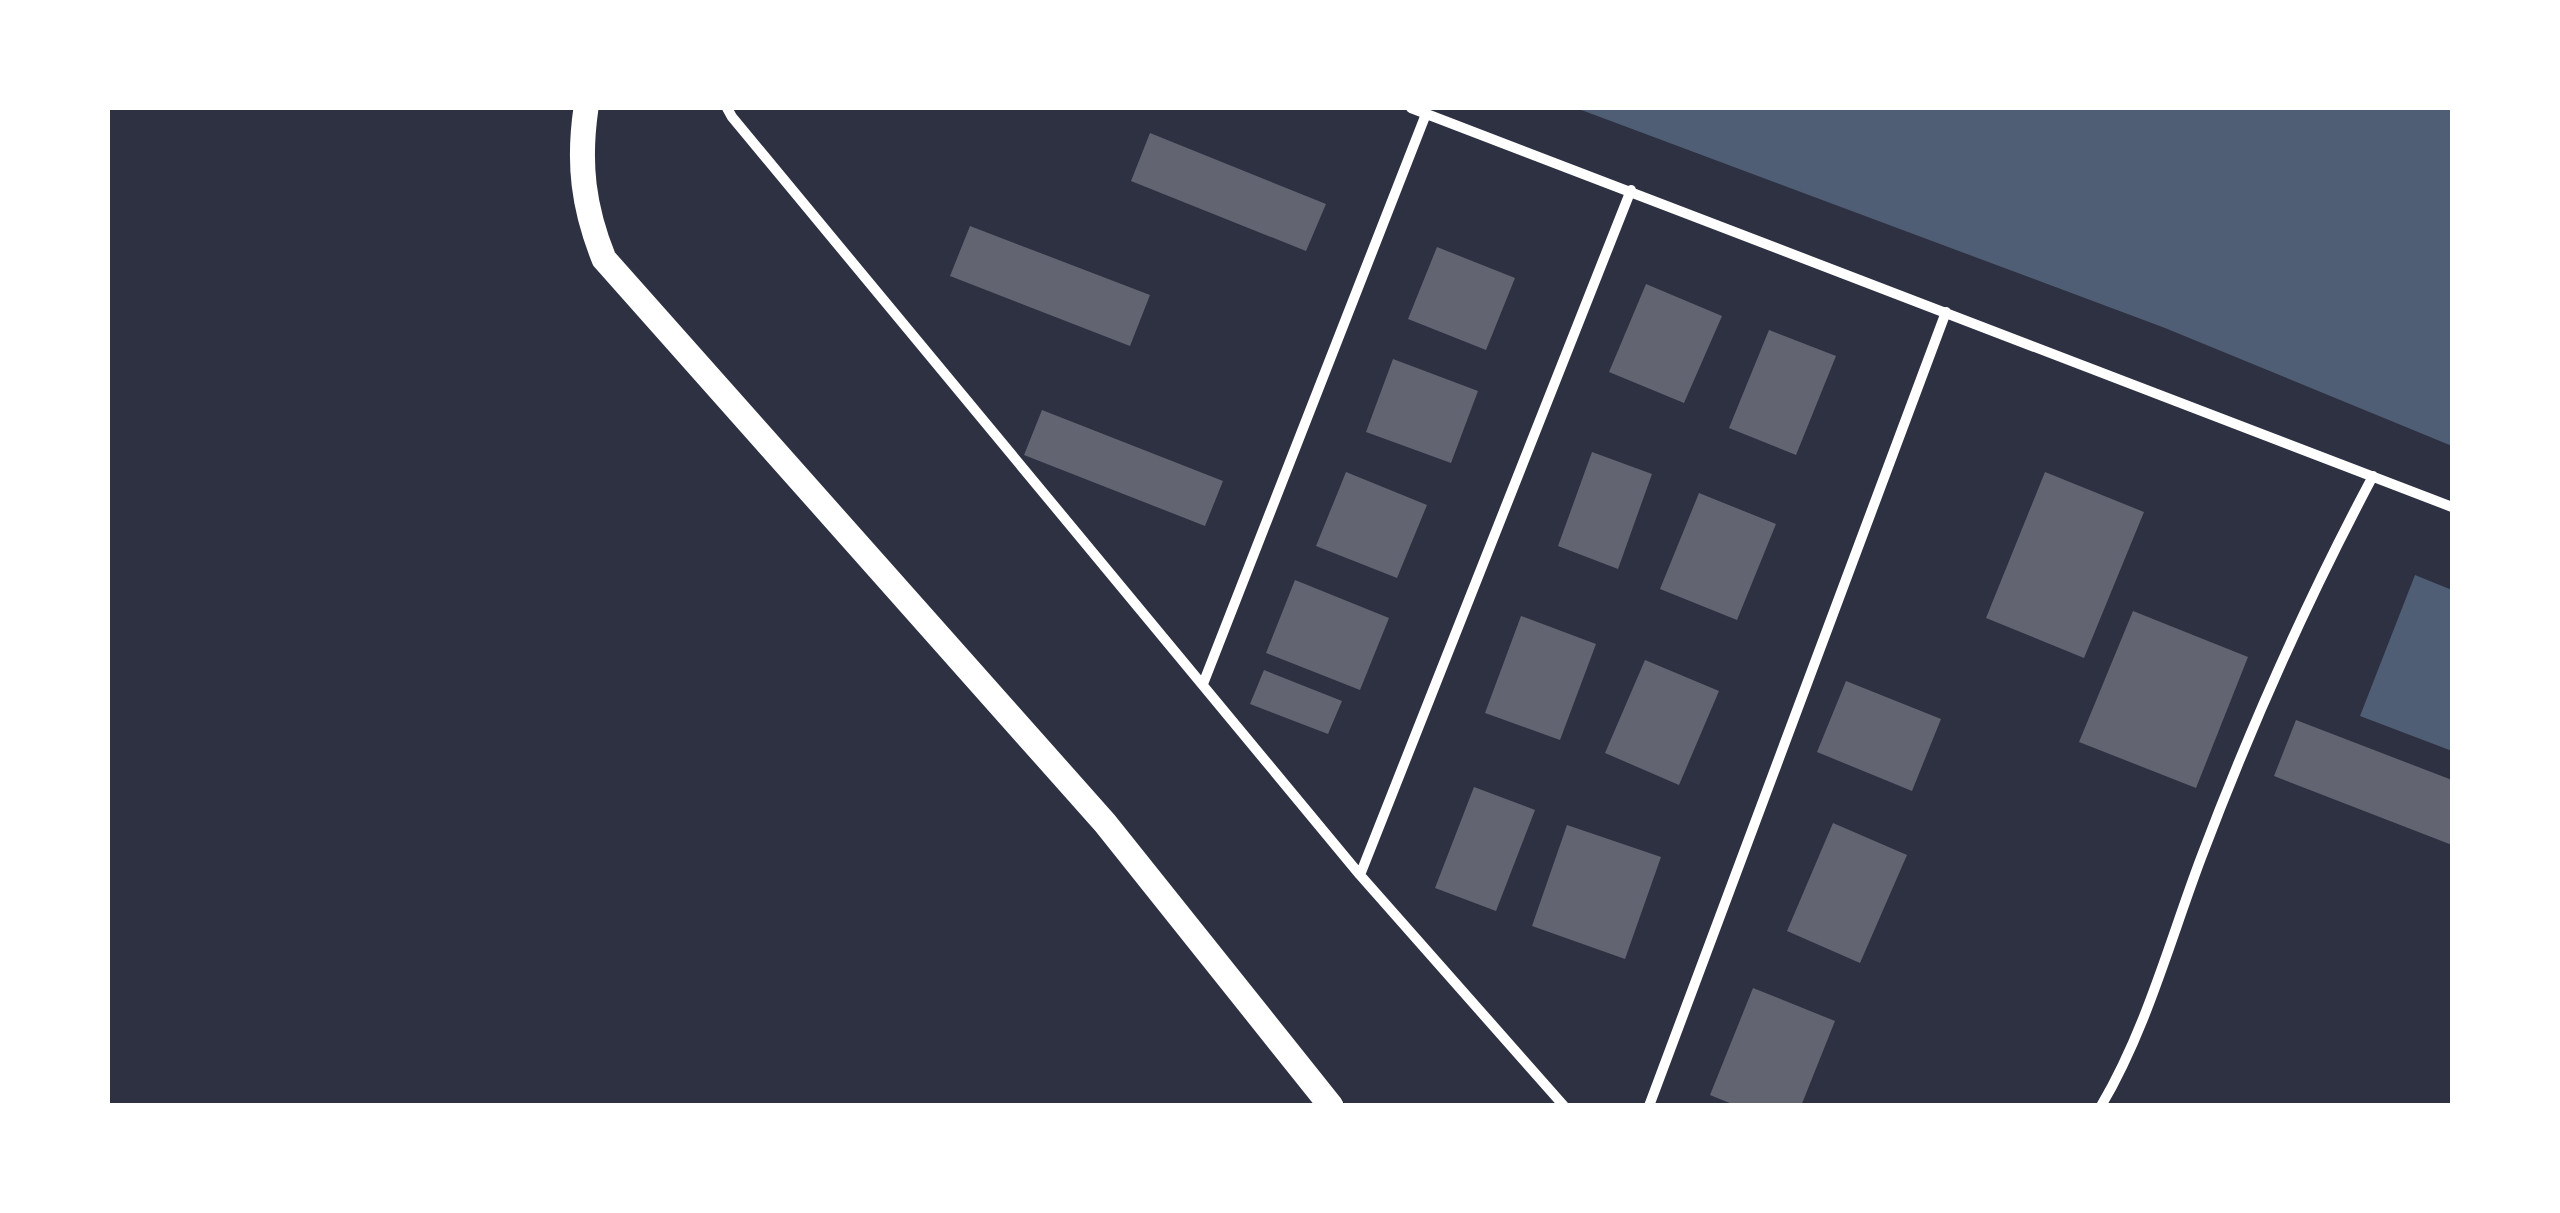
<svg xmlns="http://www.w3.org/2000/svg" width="2560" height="1213" font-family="'Sofia Sans Condensed',sans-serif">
<rect width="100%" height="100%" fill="#2d3142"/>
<!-- water -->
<path fill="#4f5d75" d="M1576,108H2452V446L2165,328Z
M2415,575L2452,590V751L2360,716Z"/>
<!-- building -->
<path fill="#626471" d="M1150,133L1326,204L1306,251L1131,181Z
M970,226L1150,295L1130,346L950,276Z
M1437,247L1515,278L1486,350L1408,319Z
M1646,284L1722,316L1684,403L1609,372Z
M1769,330L1836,356L1796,455L1729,428Z
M1393,359L1478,391L1451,463L1366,432Z
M1042,410L1223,481L1205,526L1024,455Z
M1592,452L1652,474L1618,569L1558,546Z
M1346,472L1427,505L1397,578L1316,546Z
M2045,472L2144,512L2084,658L1986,618Z
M1699,493L1776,524L1737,620L1660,589Z
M1295,580L1389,618L1360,690L1266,653Z
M2133,611L2248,657L2196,788L2079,742Z
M1521,616L1596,644L1560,740L1485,713Z
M1645,660L1719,691L1679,785L1605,753Z
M1264,670L1342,701L1328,734L1250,704Z
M1846,681L1941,719L1912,791L1817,752Z
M2296,720L2452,780V845L2274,776Z
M1474,787L1535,810L1496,911L1435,888Z
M1833,823L1907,855L1860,963L1787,931Z
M1567,825L1661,857L1625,959L1532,926Z
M1753,988L1835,1021L1801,1106H1737L1710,1095Z"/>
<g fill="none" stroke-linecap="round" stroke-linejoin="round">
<!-- minor -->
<path stroke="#fff" stroke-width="10" d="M727,108L732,117L1360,875L1564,1106
M1411,108L2452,507
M1203,684L1426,114
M1360,875L1631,190
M1649,1106L1946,312
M2101,1106C2146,1030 2170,940 2201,858C2249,731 2309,596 2373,476"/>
<!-- primary -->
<path stroke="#fff" stroke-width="25" d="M586,108C578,163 583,207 604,259L1105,823L1331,1106"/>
</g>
<!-- border -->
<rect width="2560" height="1213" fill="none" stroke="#ffffff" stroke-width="220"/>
</svg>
